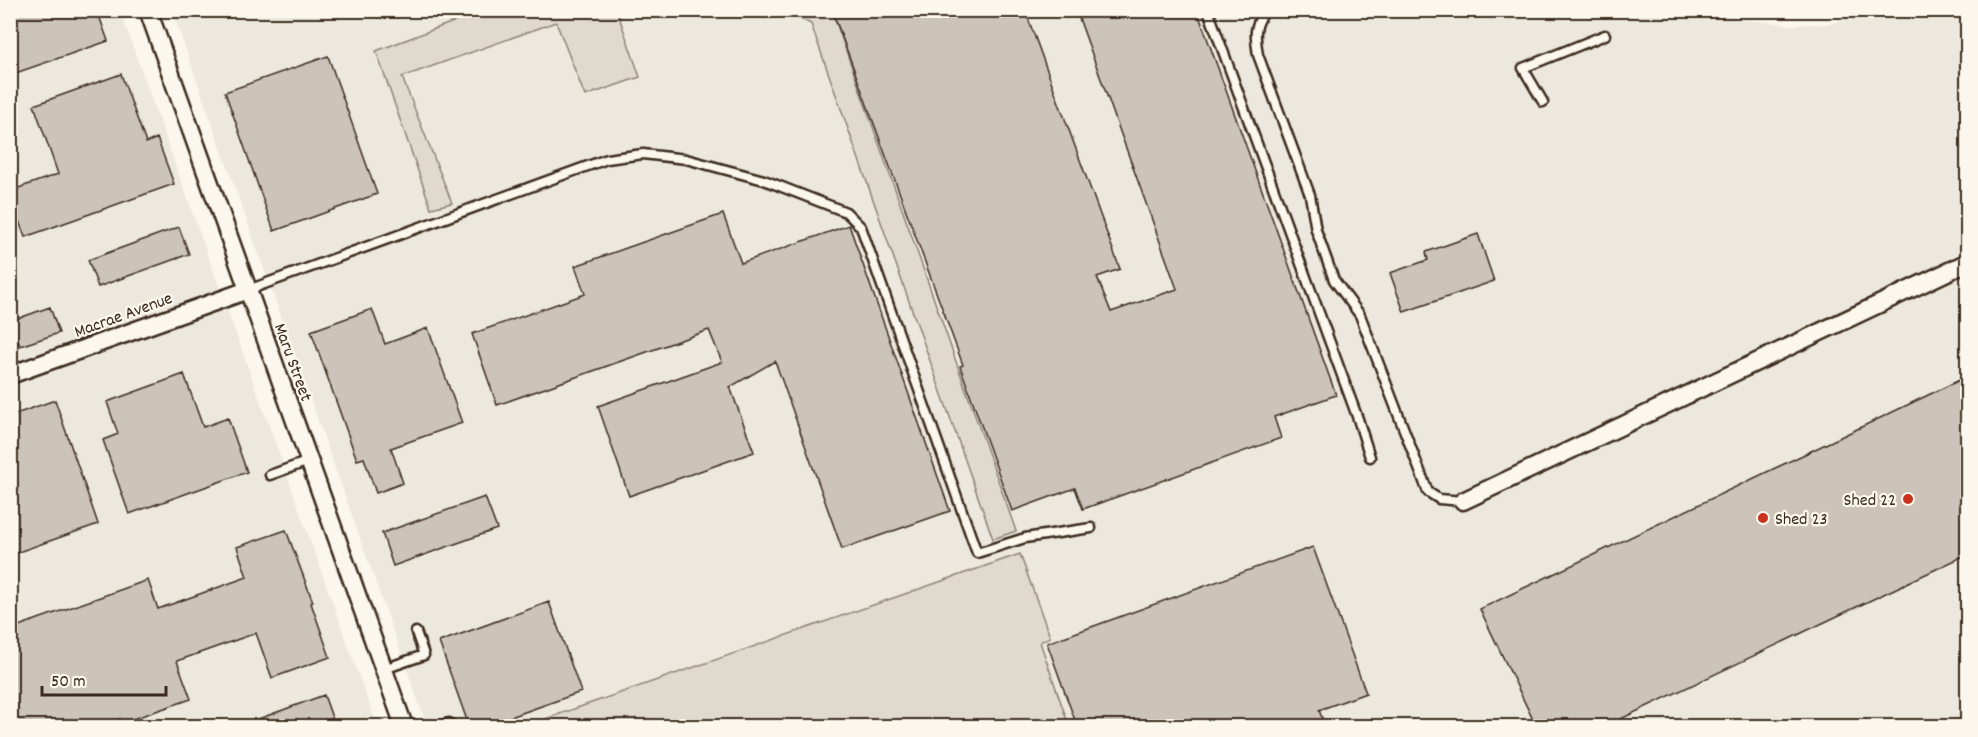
<svg xmlns="http://www.w3.org/2000/svg" width="1978" height="737" font-family="Dekko,sans-serif">
<rect width="100%" height="100%" fill="#fbf7ec"/>
<filter id="ink" filterUnits="userSpaceOnUse"><feTurbulence type="fractalNoise" baseFrequency=".0167" numOctaves="2"/><feDisplacementMap in="SourceGraphic" scale="12" xChannelSelector="R" yChannelSelector="G"/><feConvolveMatrix kernelMatrix="1 2 1 2 8 2 1 2 1" color-interpolation-filters="sRGB"/></filter>
<g filter="url(#ink)">
<!-- built -->
<path fill="#ede8dd" d="M1723,10L1734,18L1792,25L1829,24L1872,11H1967V726H1069L1040,642L1050,637L1020,554L525,726H427L172,11Z
M10,11H120L377,726H11Z"/>
<!-- green -->
<path fill="#dfd9ce" stroke="#8d8276" stroke-width="1.5" d="M485,10L617,11L640,77L585,96L556,22L402,77L452,203L431,208L376,51Z
M784,11H832L1016,531L993,539L811,24Z
M1020,554L1050,637L1040,642L1069,726H525Z"/>
<!-- building -->
<path fill="#ccc4b9" stroke="#3b2a1e" stroke-width="1.5" d="M11,10H97L108,41L10,75V34L19,31Z
M832,10H1025L1120,269L1097,277L1111,312L1177,289L1076,10H1197L1336,395L1274,417L1281,438L1083,509L1075,488L1012,511L960,366L963,365Z
M328,56L377,194L274,231L225,92Z
M121,74L146,143L157,138L174,184L25,237L10,197V191L58,174L34,105Z
M723,214L741,263L849,225L950,511L842,549L775,361L730,387L754,452L629,496L598,406L722,362L709,330L497,405L472,334L585,294L575,266Z
M179,227L189,254L98,287L88,260Z
M1478,234L1494,281L1404,312L1390,273L1428,260L1426,252Z
M50,307L59,333L20,346L11,321Z
M372,309L385,344L428,328L462,423L391,448L403,483L376,493L364,458L357,460L311,331Z
M184,374L203,427L228,418L247,472L129,514L103,440L118,434L107,402Z
M1968,376V554L1606,726H1536L1480,609Z
M55,400L98,524L10,555V416Z
M485,497L497,529L393,566L382,533Z
M286,530L313,602L311,603L330,657L272,678L256,633L177,661L191,699L121,723L120,719L98,726H10V629L148,580L158,609L247,577L237,547Z
M1313,547L1366,693L1319,710L1325,726H1077L1047,643Z
M549,602L581,692L485,726H469L439,642Z
M324,695L335,726H242V725Z"/>
<g fill="none" stroke-linecap="round" stroke-linejoin="round">
<defs>
<path id="service" d="M1208,10L1358,419L1370,457
M1266,10C1253,26 1255,35 1258,55L1310,195L1316,230L1334,280L1360,315L1428,492L1439,499L1463,501
M1543,102L1523,68L1605,35
M248,290L607,159L643,154L686,159L764,180L846,212L861,227L977,553L1025,538L1091,528
M270,475L309,461
M384,669L424,655L416,632
M439,726L449,723"/>
<path id="minor" d="M148,10L404,726
M10,375L248,290
M1463,501L1968,262"/>
</defs>
<!-- service casing -->
<use href="#service" stroke="#3b2a1e" stroke-width="13"/>
<!-- minor casing -->
<use href="#minor" stroke="#3b2a1e" stroke-width="21"/>
<!-- service -->
<use href="#service" stroke="#fbf7ec" stroke-width="8"/>
<!-- minor -->
<use href="#minor" stroke="#fbf7ec" stroke-width="16"/>
</g>
</g>
<!-- markers -->
<g fill="#c8321e" stroke="#fbf7ec" stroke-width="2">
<circle cx="1908" cy="499" r="6"/>
<circle cx="1763" cy="518" r="6"/>
</g>
<g text-anchor="middle" stroke-width="4.5" stroke-linejoin="round" paint-order="stroke">
<!-- street labels -->
<g font-size="18" fill="#3b2a1e" stroke="#fbf7ec">
<text transform="translate(123 314) rotate(-20)" y="6">Macrae Avenue</text>
<text transform="translate(294 362) rotate(70)" y="6">Maru Street</text>
</g>
<!-- poi labels -->
<g font-size="18" fill="#3b2a1e" stroke="#fbf7ec" text-anchor="end">
<text x="1896" y="505">Shed 22</text>
<text x="1775" y="524" text-anchor="start">Shed 23</text>
</g>
</g>
<!-- margin -->
<rect width="1978" height="737" fill="none" stroke="#fbf7ec" stroke-width="36"/>
<rect x="18" y="18" width="1942" height="701" fill="none" stroke="#3b2a1e" stroke-width="2" filter="url(#ink)"/>
<!-- scale -->
<path d="M42 686v9h124v-9" fill="none" stroke="#3b2a1e" stroke-width="3"/>
<text x="51" y="686" font-size="18" fill="#3b2a1e" stroke="#fbf7ec" stroke-width="4.5" paint-order="stroke">50 m</text>
</svg>
